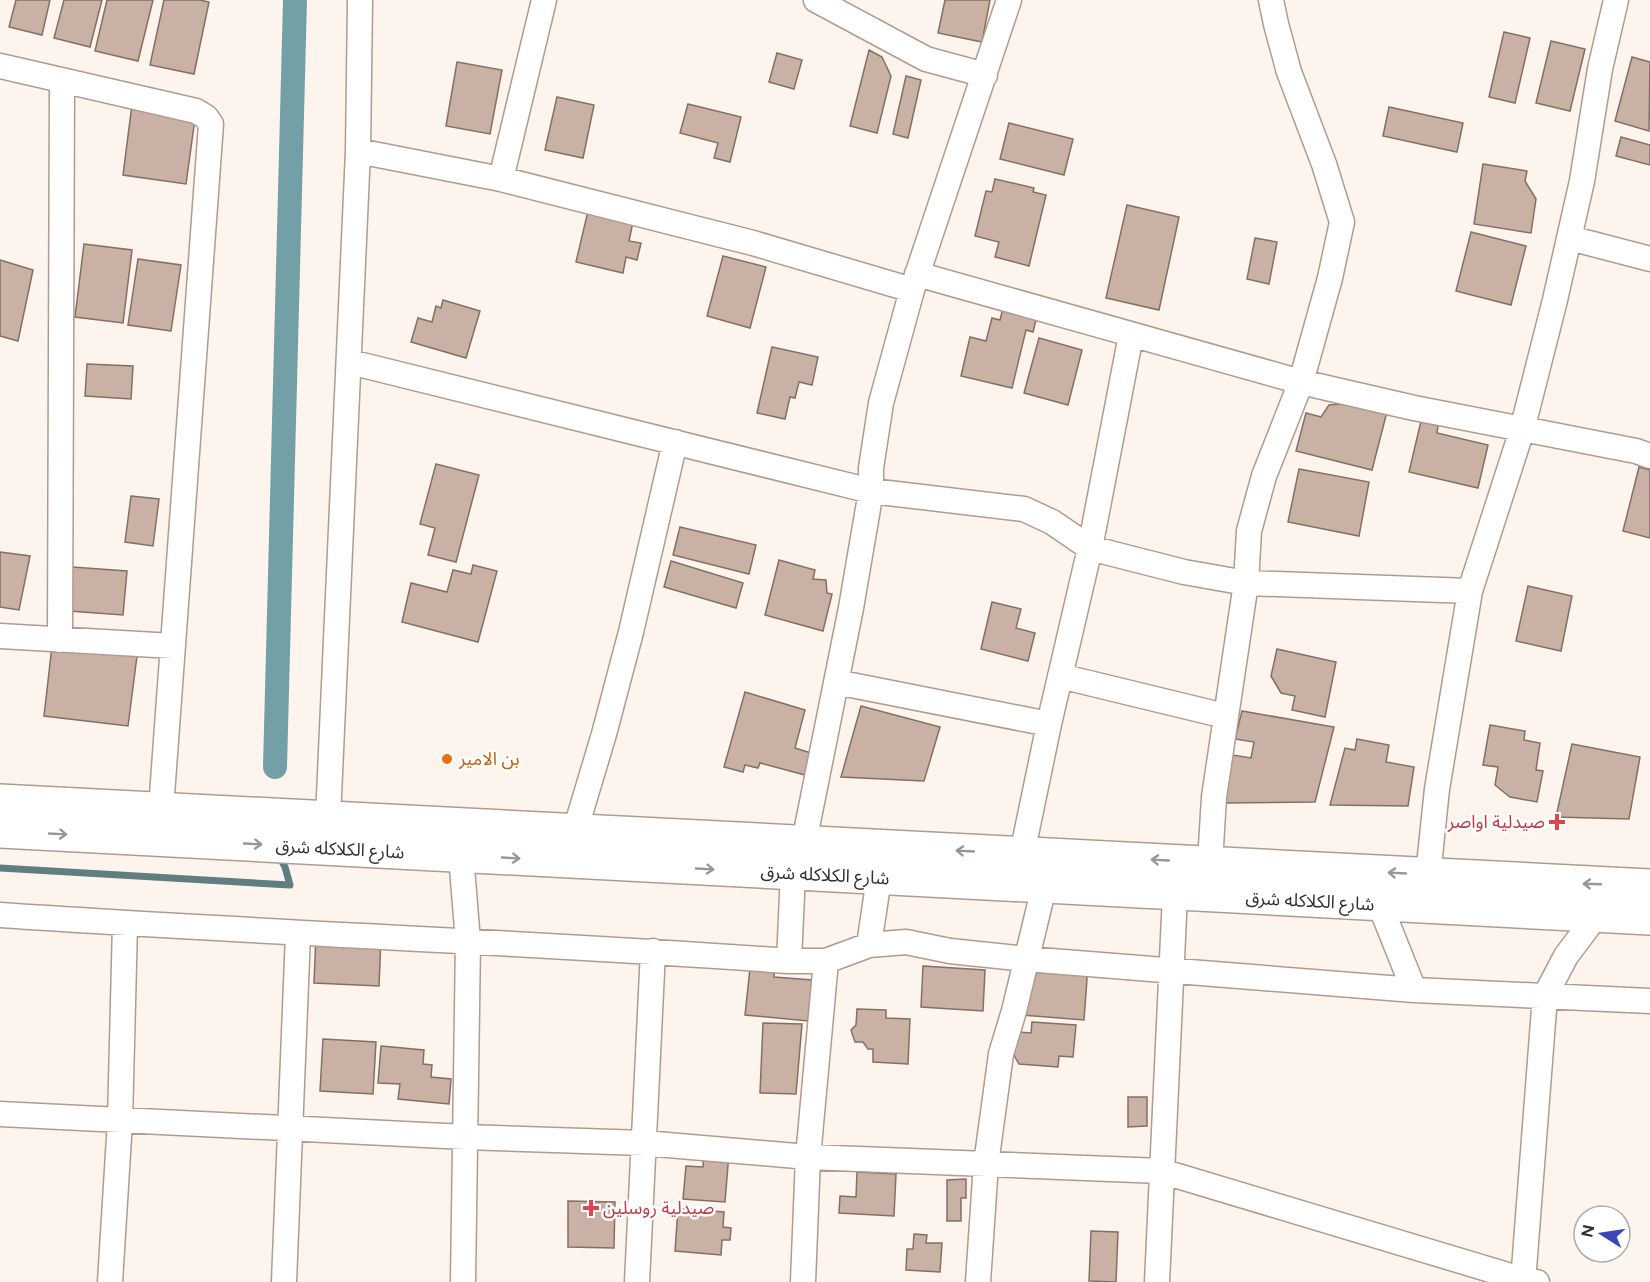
<svg xmlns="http://www.w3.org/2000/svg" width="1650" height="1282" font-family="Figtree,'Noto Sans Arabic',sans-serif">
<rect width="100%" height="100%" fill="#fdf4ee"/>
<g fill="none" stroke-linecap="round" stroke-linejoin="round">
<!-- stream -->
<path stroke="#607e80" stroke-width="7" d="M0,868L290,885L285,867L280,858"/>
<!-- canal -->
<path stroke="#72a0a6" stroke-width="24" d="M275,767L295,0"/>
</g>
<!-- building -->
<path fill="#c9b2a5" stroke="#846f63" stroke-width="1.5" d="M16,0H50L42,35L9,27Z
M64,0H102L90,47L54,38Z
M107,0H153L138,61L95,51Z
M164,0H200L209,2L194,74L150,65Z
M945,0H990L982,42L938,33Z
M1504,32L1530,38L1515,103L1489,97Z
M1551,41L1585,49L1570,111L1536,103Z
M869,50L882,57L891,76L877,133L850,126Z
M777,53L802,60L794,89L769,82Z
M1632,57L1650,62L1649,131L1615,121Z
M457,62L502,70L490,134L446,126Z
M906,76L921,80L908,138L893,134Z
M133,97L196,111L186,184L123,175Z
M557,97L594,105L583,158L545,150Z
M688,104L741,117L730,162L714,158L718,143L680,133Z
M1389,107L1463,123L1457,152L1383,136Z
M1009,123L1073,139L1064,175L1000,159Z
M1621,137L1650,145V165L1616,156Z
M1483,164L1527,171L1525,181L1536,199L1531,233L1474,224Z
M995,179L1034,188L1033,192L1046,195L1029,266L995,257L999,242L975,236L986,191L992,192Z
M1127,205L1179,217L1159,310L1106,298Z
M589,207L634,217L629,241L641,243L637,260L626,257L623,273L576,262Z
M1471,232L1526,246L1511,305L1456,291Z
M1255,238L1277,242L1269,284L1247,279Z
M84,244L132,250L123,323L75,317Z
M723,256L766,267L750,328L707,316Z
M138,259L181,265L171,331L128,325Z
M0,260L33,270L18,341L0,336Z
M443,300L480,311L466,358L411,342L418,318L432,322L436,306L441,308Z
M1004,304L1038,312L1033,332L1026,330L1012,388L961,376L970,337L986,341L992,318L1000,320Z
M1039,338L1082,350L1068,405L1024,393Z
M772,347L818,357L812,385L799,382L795,398L790,397L785,419L757,413Z
M87,364L133,366L131,399L85,396Z
M1342,404L1388,408L1372,470L1296,451L1306,413L1321,417L1329,405Z
M1421,421L1438,426L1437,433L1488,445L1478,488L1409,472Z
M436,464L479,475L456,562L428,555L435,528L420,524Z
M1639,467L1650,470V538L1623,531Z
M1299,469L1369,482L1359,536L1288,522Z
M131,496L159,499L153,546L125,542Z
M680,527L756,545L749,574L673,555Z
M0,552L30,556L19,610L0,607Z
M779,560L815,570L813,579L826,580L827,593L832,594L823,631L765,615Z
M671,561L743,583L736,608L664,587Z
M473,565L497,571L478,642L402,622L411,583L447,592L453,570L471,574Z
M72,567L127,571L123,615L69,611Z
M1528,586L1572,596L1561,651L1516,641Z
M992,602L1021,609L1016,628L1035,633L1028,661L981,649Z
M52,646L137,656L128,726L44,716Z
M1277,649L1336,662L1325,717L1292,710L1295,696L1281,693L1271,676Z
M745,692L805,710L795,748L811,753L805,775L760,763L758,768L745,765L743,772L724,767Z
M861,706L940,727L924,781L841,777Z
M1242,711L1334,727L1315,802L1223,803L1233,755L1251,758L1254,742L1235,739Z
M1490,725L1525,731L1524,740L1540,743L1536,770L1543,771L1537,802L1510,797L1495,785L1498,767L1483,765Z
M1357,739L1389,745L1386,762L1414,767L1408,806L1330,805L1345,748L1355,750Z
M1572,744L1640,757L1629,819L1556,817Z
M316,935L381,938L379,986L314,983Z
M751,959L775,961L774,977L812,980L808,1021L745,1015Z
M1026,960L1088,965L1084,1020L1022,1015Z
M923,966L985,970L983,1011L921,1007Z
M857,1009L886,1010V1018L910,1019L908,1064L873,1062V1049H868L863,1042H855L851,1030L856,1025Z
M1032,1022L1076,1025L1073,1057L1059,1056L1058,1067L1019,1064L1011,1050L1019,1032L1031,1033Z
M763,1023L802,1024L796,1094L760,1093Z
M323,1039L376,1042L373,1094L320,1091Z
M381,1046L424,1050L423,1064L432,1065L431,1077L451,1079L449,1104L398,1099L400,1084L378,1083Z
M1128,1097H1147V1126L1128,1127Z
M704,1151L729,1153L725,1202L683,1199L686,1166L703,1167Z
M857,1172L896,1174L894,1216L839,1213L840,1196L856,1197Z
M966,1179V1198H961V1221H947V1180Z
M568,1201L615,1202L614,1248L568,1247Z
M678,1208L724,1212L723,1227L731,1228L730,1240H722L721,1255L675,1251Z
M1091,1231L1118,1232L1116,1282L1089,1281Z
M914,1234L927,1235L926,1243H942L940,1272L906,1270L907,1249H913Z"/>
<g fill="none" stroke-linecap="round" stroke-linejoin="round">
<defs>
<path id="street" d="M816,0L926,59L985,75
M0,66L196,111L206,117L211,124L161,809
M358,151L501,179L753,243L912,290
M501,179L544,0
M1570,238L1650,259
M917,274L1301,382L1414,408L1636,451L1650,456
M350,362L871,491L1024,509L1052,522L1090,548L1184,572L1246,583L1470,591
M0,636L173,646
M60,640L62,81
M1060,676L1225,716
M836,682L1049,724
M328,818L358,151L360,0
M575,831L604,734L631,632L675,442
M804,842L851,608L871,491V468L881,403L912,290L1009,0
M1022,854L1049,724L1090,548L1131,335
M461,856L468,941L463,1282
M1428,875L1437,789L1470,591L1522,430L1555,300L1582,181L1600,69L1616,0
M1209,879L1214,797L1246,583L1249,531L1264,476L1301,382L1330,278L1342,222L1324,164L1289,72L1276,24L1271,0
M1380,905L1414,990
M0,915C263,933 526,942 789,961H826L869,945L906,942L950,951L1026,959L1414,990L1650,1001
M869,945L879,878
M789,961L793,873
M0,1114L465,1137L644,1143L808,1157L1161,1171L1524,1280L1537,1282
M110,1282L120,1121L125,924
M284,1282L298,934
M637,1282L653,951
M803,1282L808,1157L826,961
M978,1282L986,1164L1001,1054L1014,1011L1044,887
M1157,1282L1175,894
M1523,1282L1545,996L1566,956L1596,916"/>
<path id="secondary" d="M0,801L1650,886
M0,831L1650,918"/>
</defs>
<!-- street casing -->
<use href="#street" stroke="#b19b8e" stroke-width="27"/>
<!-- secondary casing -->
<use href="#secondary" stroke="#b19b8e" stroke-width="36"/>
<!-- street -->
<use href="#street" stroke="#fff" stroke-width="24"/>
<!-- secondary -->
<use href="#secondary" stroke="#fff" stroke-width="33"/>
</g>
<!-- one-way arrows -->
<defs><path id="oneway-shaft" d="M-6 0H5M1.5-3L5.5 0L1.5 3" fill="none" stroke-width="1.6" stroke-linecap="round" stroke-linejoin="round" transform="scale(1.5)"/></defs>
<g stroke="#9b9694">
<use href="#oneway-shaft" transform="translate(58 834) rotate(3)"/>
<use href="#oneway-shaft" transform="translate(253 844) rotate(3)"/>
<use href="#oneway-shaft" transform="translate(965 851) rotate(-177)"/>
<use href="#oneway-shaft" transform="translate(511 858) rotate(3)"/>
<use href="#oneway-shaft" transform="translate(1160 860) rotate(-177)"/>
<use href="#oneway-shaft" transform="translate(705 869) rotate(3)"/>
<use href="#oneway-shaft" transform="translate(1397 873) rotate(-177)"/>
<use href="#oneway-shaft" transform="translate(1592 884) rotate(-178)"/>
</g>
<!-- markers -->
<circle fill="#e8710a" stroke="#fff" stroke-width="2" cx="447" cy="759" r="6"/>
<g fill="#e0444e" stroke="#fff" stroke-width="2">
<path d="M1554 813h6v6h6v6h-6v6h-6v-6h-6v-6h6z"/>
<path d="M588 1199h6v6h6v6h-6v6h-6v-6h-6v-6h6z"/>
</g>
<g text-anchor="middle" stroke-width="5" stroke-linejoin="round" paint-order="stroke">
<!-- food labels -->
<g font-size="18" fill="#c56008" stroke="#fff" text-anchor="start">
<text x="459" y="765">بن الامير</text>
</g>
<!-- health labels -->
<g font-size="18" fill="#be3a42" stroke="#fff" text-anchor="end">
<text x="1545" y="828">صيدلية اواصر</text>
<text x="603" y="1214" text-anchor="start">صيدلية روسلين</text>
</g>
<!-- street labels -->
<g font-size="18" fill="#372e29" stroke="#fff">
<text transform="translate(340 849) rotate(3)" y="6">شارع الكلاكله شرق</text>
<text transform="translate(825 875) rotate(3)" y="6">شارع الكلاكله شرق</text>
<text transform="translate(1310 901) rotate(3)" y="6">شارع الكلاكله شرق</text>
</g>
</g>
<!-- north arrow -->
<g transform="translate(1602 1234) rotate(282)"><circle r="28" fill="#ffffff" stroke="#afaba9" stroke-width="1.5"/>
<path d="M0-4.5L10 22L0 15L-10 22Z" fill="#3a46b9"/>
<text y="-9" font-size="16" font-weight="bold" text-anchor="middle" fill="#372e29">N</text>
</g>
</svg>
